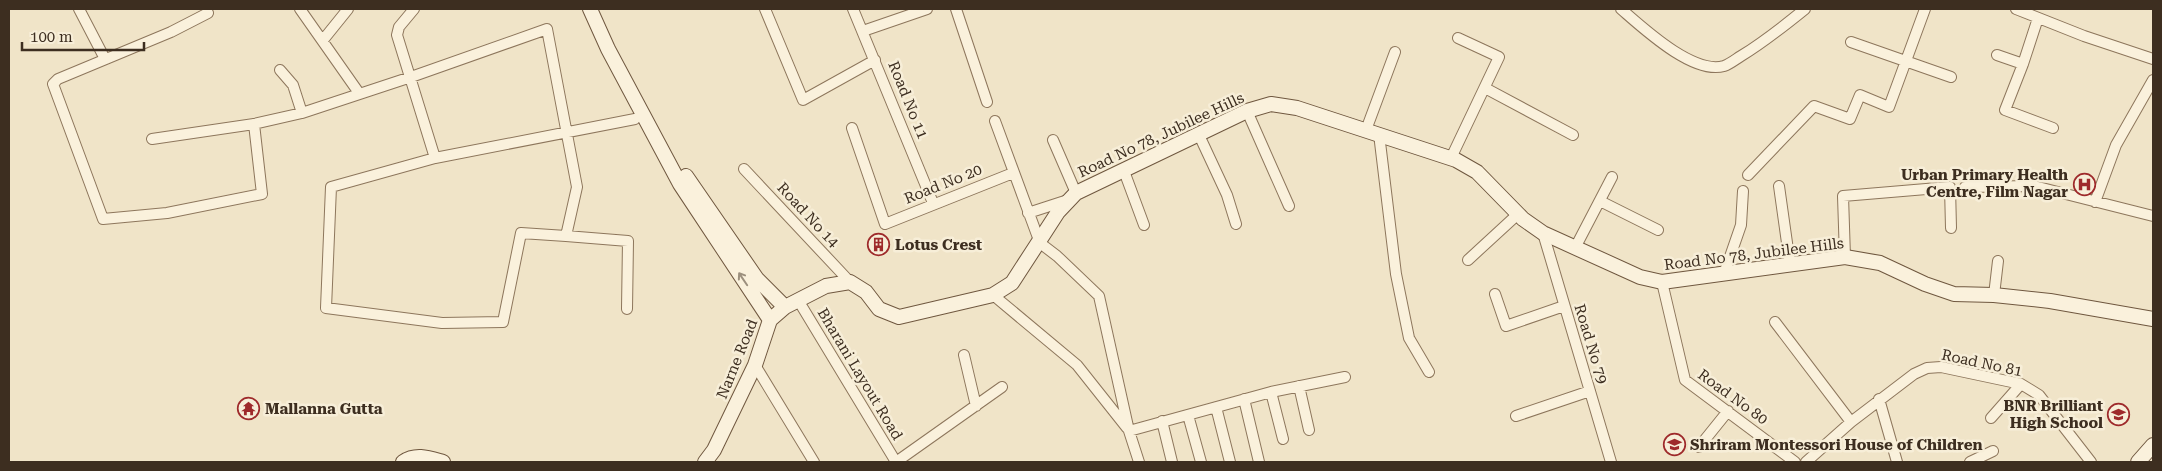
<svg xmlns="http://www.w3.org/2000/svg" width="2162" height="471" font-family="'Roboto Serif',serif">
<rect width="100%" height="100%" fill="#f0e4c8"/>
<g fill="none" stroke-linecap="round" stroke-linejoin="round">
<defs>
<path id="street" d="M79,9L105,59
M300,9L359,93
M414,9L399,27L397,35L435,158
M765,9L803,100L875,60
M853,9L933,203
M956,9L987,102
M1621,9C1643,28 1693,75 1724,66C1730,64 1736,59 1741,56C1764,42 1784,26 1805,9
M2016,9L2084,36L2153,59
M208,13L171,32L58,79L53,84L103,219L167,213L262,194L254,124
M2038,18L2023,64L2005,110L2053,128
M863,31L927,9
M323,40L348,9
M1851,42L1951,77
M1997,55L2023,64
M280,70L293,85L302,113
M1485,88L1573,135
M1247,111L1289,206
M995,121L1040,243L1057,256L1099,296L1129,431L1139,462
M852,128L885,224L1013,173
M1366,130L1395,52
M1379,134L1396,274L1409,338L1429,372
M1199,135L1227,195L1236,224
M152,139L254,124L302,113L411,77L547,29L577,187L566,236L628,241L627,309
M1053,140L1076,193
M1451,158L1499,57L1458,38
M744,169L850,282
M1124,171L1144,225
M1748,175L1814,106L1850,119L1860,95L1889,107L1925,9
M1779,186L1790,264
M1965,187L2034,186L2153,216
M1600,201L1658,230
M2095,202L2116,145L2153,80
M1028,213L1068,200
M1543,233L1611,462
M566,236L521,233L503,322L442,323L326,308L331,187L435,158L635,119
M1575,248L1612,177
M1845,257L1843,196L1950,187L1951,228
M1468,260L1518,214
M1724,274L1741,225L1743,191
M1662,282L1685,380L1795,462
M1495,294L1506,326L1564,306
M993,295L1077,365L1127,428
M1994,295L1998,261
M798,300L896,462L1002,387
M1775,322L1851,422
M964,355L976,406
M755,365L814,462
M1299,386L1309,430
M1271,392L1283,439
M1244,399L1259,462
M1879,399L1897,462
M1216,407L1230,462
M1188,415L1201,462
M1516,416L1590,391
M1991,418L2021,384
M1162,421L1172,462
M1129,431L1271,392L1345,377
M1699,447L1728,411
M1806,462L1851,422L1914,374L1927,368L1941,367L2021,384L2039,395L2091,462
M1970,462L1993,451"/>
<path id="secondary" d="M590,9L608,49L680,184L770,320
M686,176L757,279L785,307
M403,462C416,453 429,458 443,462
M705,462L714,450L755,365L770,320L785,307L826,286L850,282L866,292L879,309L899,317L993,295L1012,283L1058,212L1076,193L1247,111L1271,104L1297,108L1456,160L1477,172L1523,219L1543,233L1640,277L1662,282L1845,257L1880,263L1925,284L1954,294L1994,295L2050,301L2153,319
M2138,462L2153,445"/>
</defs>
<!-- street casing -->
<use href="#street" stroke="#8d765c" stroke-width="12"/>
<!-- secondary casing -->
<use href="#secondary" stroke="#6f573f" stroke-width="16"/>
<!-- street -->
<use href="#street" stroke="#faf1dc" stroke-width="10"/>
<!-- secondary -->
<use href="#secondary" stroke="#faf1dc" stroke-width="14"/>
</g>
<!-- one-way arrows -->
<defs><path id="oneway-shaft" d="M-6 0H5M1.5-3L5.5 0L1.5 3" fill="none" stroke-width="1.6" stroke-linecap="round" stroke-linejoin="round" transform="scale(1.25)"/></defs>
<use stroke="#9c907e" href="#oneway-shaft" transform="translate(743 279) rotate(-124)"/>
<!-- icons -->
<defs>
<symbol id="hospital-ring" viewBox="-11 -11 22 22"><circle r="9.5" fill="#f7eed8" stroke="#9e2a2b" stroke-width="1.5"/><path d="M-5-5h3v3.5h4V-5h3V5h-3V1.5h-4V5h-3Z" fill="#9e2a2b"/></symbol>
<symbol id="building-ring" viewBox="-11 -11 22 22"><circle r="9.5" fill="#f7eed8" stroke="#9e2a2b" stroke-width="1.5"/><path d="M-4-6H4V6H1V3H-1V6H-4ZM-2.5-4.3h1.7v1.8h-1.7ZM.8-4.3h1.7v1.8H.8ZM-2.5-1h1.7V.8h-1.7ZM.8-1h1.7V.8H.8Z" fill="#9e2a2b"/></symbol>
<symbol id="temple-ring" viewBox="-11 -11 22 22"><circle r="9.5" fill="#f7eed8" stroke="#9e2a2b" stroke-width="1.5"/><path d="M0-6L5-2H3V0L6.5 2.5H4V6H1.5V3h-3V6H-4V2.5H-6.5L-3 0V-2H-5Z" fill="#9e2a2b"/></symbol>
<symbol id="school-ring" viewBox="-11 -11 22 22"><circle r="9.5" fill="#f7eed8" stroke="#9e2a2b" stroke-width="1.5"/><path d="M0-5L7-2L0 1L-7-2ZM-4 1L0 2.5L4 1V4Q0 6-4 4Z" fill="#9e2a2b"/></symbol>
<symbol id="university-ring" viewBox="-11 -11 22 22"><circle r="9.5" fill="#f7eed8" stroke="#9e2a2b" stroke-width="1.5"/><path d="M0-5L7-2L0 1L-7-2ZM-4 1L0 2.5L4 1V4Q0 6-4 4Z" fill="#9e2a2b"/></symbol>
</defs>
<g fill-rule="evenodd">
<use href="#hospital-ring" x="2072" y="172" width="25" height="25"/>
<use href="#building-ring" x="866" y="232" width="25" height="25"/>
<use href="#temple-ring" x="236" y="396" width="25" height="25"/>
<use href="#school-ring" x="2106" y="402" width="25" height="25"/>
<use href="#university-ring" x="1662" y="432" width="25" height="25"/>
</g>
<g text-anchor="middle" stroke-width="5" stroke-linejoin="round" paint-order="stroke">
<!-- street labels -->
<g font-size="15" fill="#3d2e20" stroke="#f7eed8">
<text transform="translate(908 100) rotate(68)" y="5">Road No 11</text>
<text transform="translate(1161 135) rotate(-25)" y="5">Road No 78, Jubilee Hills</text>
<text transform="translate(943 184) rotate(-22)" y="5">Road No 20</text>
<text transform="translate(808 215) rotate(47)" y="5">Road No 14</text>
<text transform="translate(1754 254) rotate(-7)" y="5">Road No 78, Jubilee Hills</text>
<text transform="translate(1591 344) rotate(73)" y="5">Road No 79</text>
<text transform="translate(737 359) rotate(-68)" y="5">Narne Road</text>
<text transform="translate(1982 363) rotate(12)" y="5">Road No 81</text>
<text transform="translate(860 374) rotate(59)" y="5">Bharani Layout Road</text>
<text transform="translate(1733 397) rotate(36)" y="5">Road No 80</text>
</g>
<!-- poi labels -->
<g font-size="15" font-weight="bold" fill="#3d2e20" stroke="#f7eed8" text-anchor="start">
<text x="2068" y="180" text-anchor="end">Urban Primary Health<tspan x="2068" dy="17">Centre, Film Nagar</tspan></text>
<text x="895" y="250">Lotus Crest</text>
<text x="2103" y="411" text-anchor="end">BNR Brilliant<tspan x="2103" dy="17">High School</tspan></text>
<text x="265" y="414">Mallanna Gutta</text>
<text x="1690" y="450">Shriram Montessori House of Children</text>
</g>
</g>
<!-- border -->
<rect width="2162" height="471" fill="none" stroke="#3d2e20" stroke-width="20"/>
<!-- scale -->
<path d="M22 42v8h122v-8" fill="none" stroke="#3d2e20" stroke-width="2.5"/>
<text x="30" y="42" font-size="15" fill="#3d2e20" stroke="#f7eed8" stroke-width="4" paint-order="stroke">100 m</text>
</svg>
